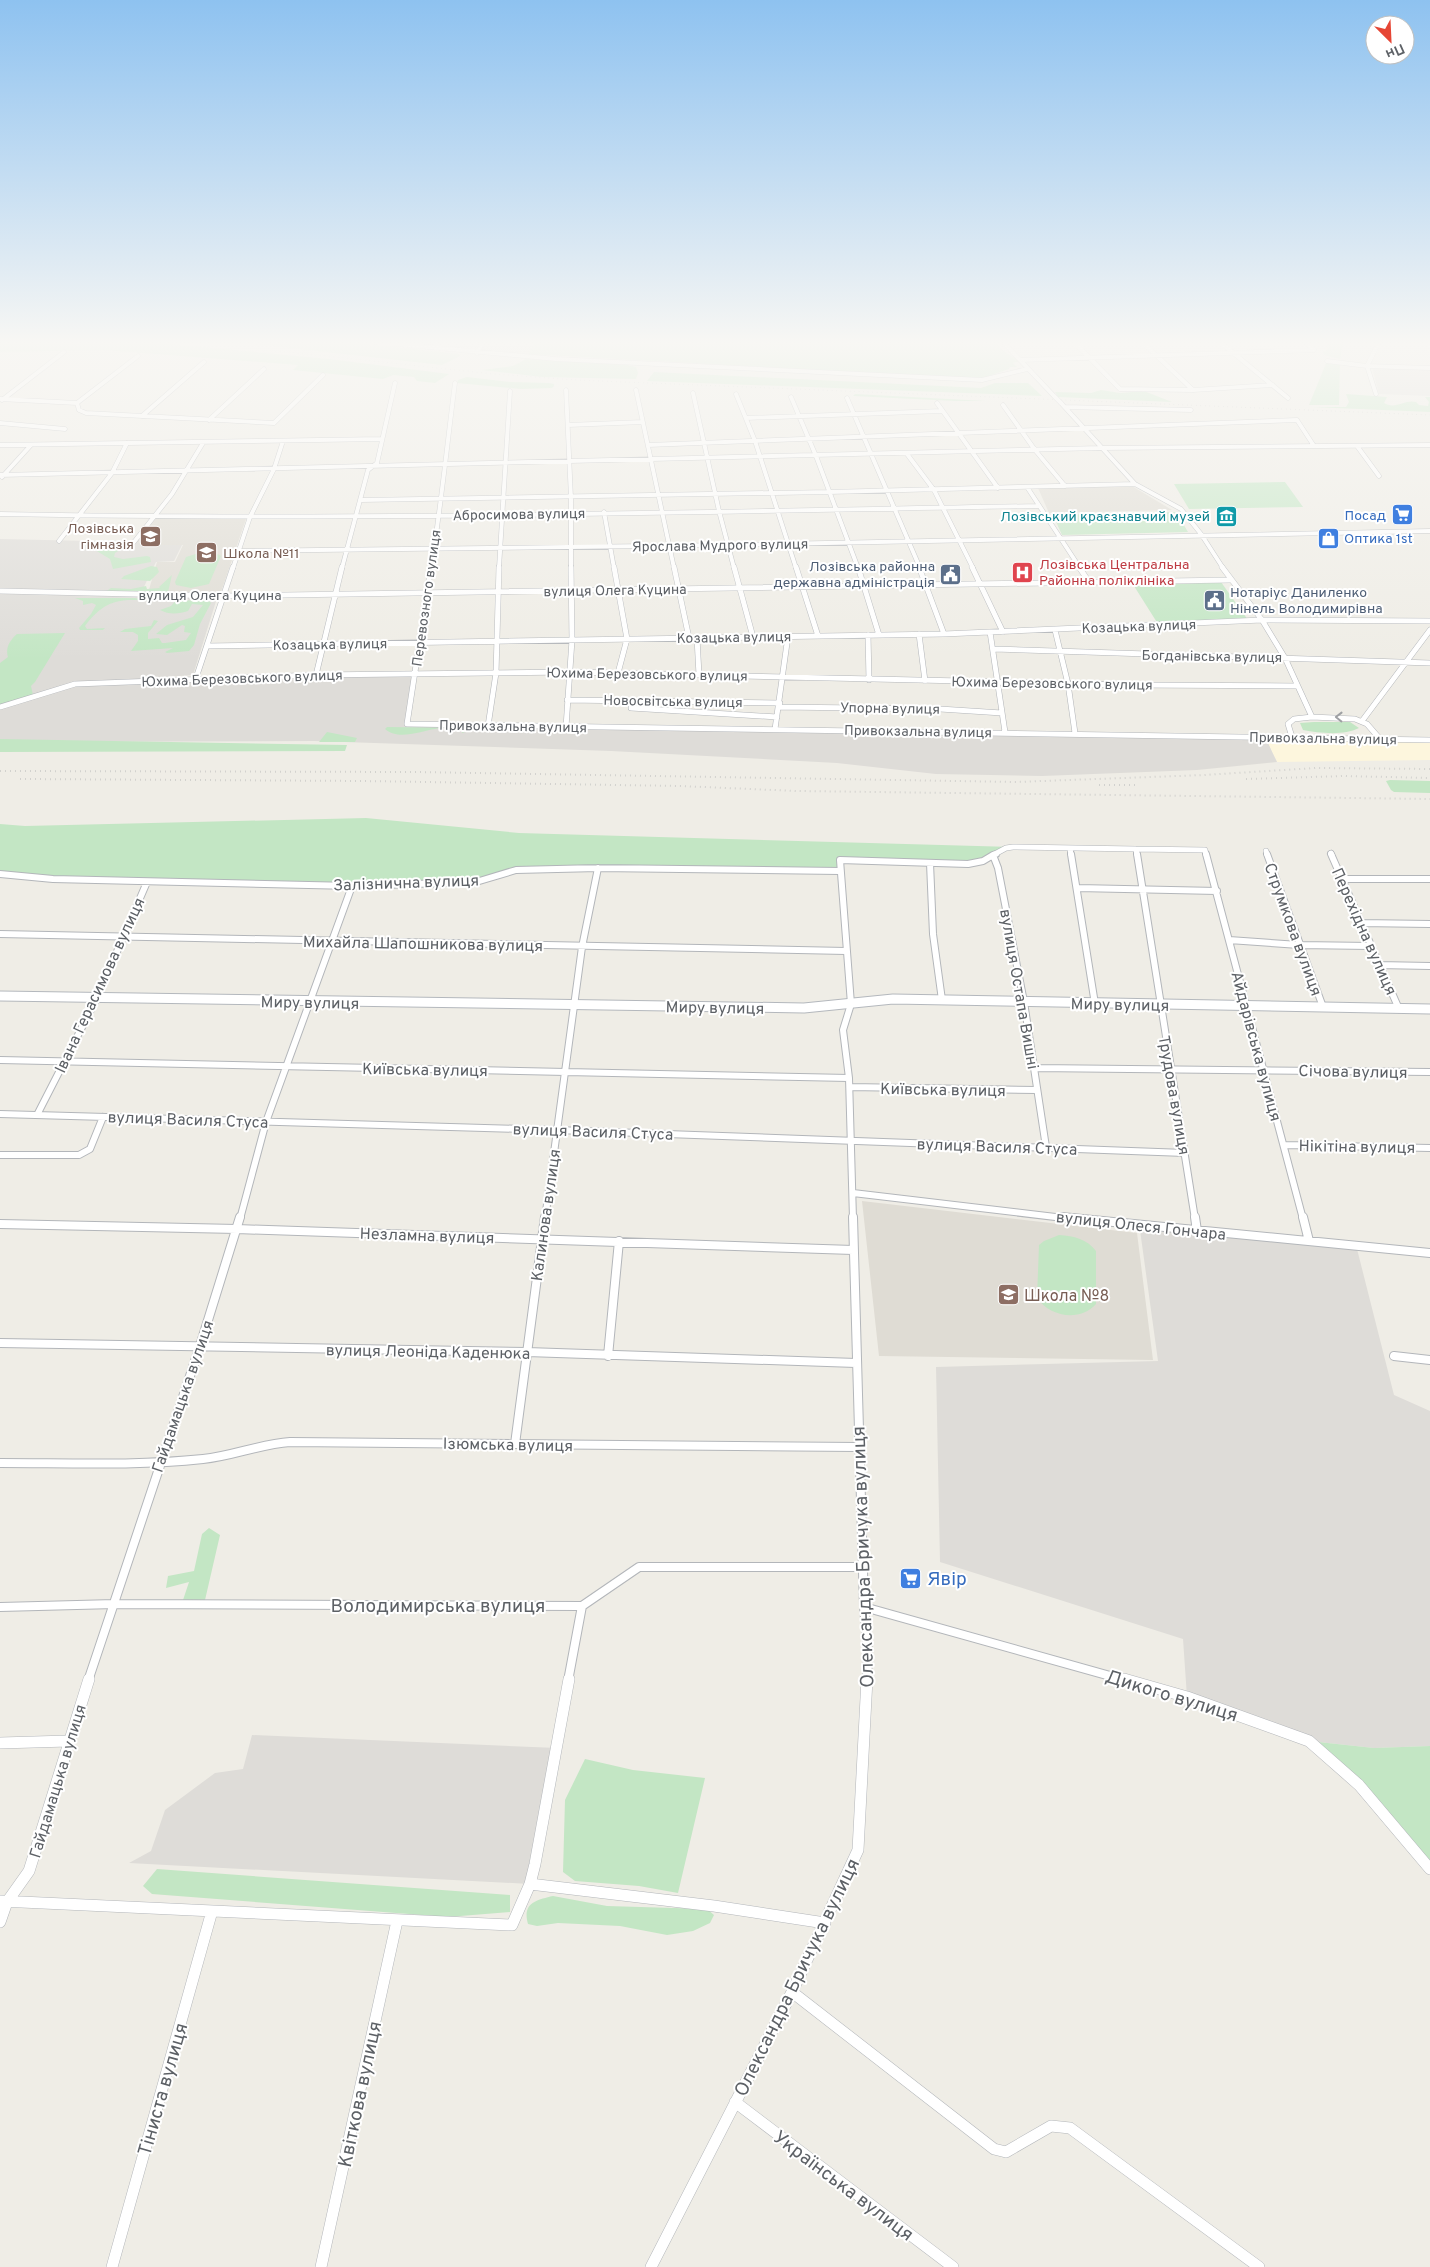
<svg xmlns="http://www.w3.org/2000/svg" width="1430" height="2267" font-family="Overpass,sans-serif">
<rect width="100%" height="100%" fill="#efede6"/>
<!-- commercial -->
<path fill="#fdf6dd" d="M1265,737L1430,740V760L1277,762Z"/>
<!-- industrial -->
<path fill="#dedcd8" d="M416,342H538L528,357L412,346Z
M1372,367L1430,369V396L1379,394Z
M0,539L134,542L182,545L174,561L156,562L140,595L0,591Z
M0,593L217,598L193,675L75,684L416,673L407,723L1265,737L1277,762L1197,770L1042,776L936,774L837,763L611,751L314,741L0,742Z
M1140,1230L1357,1249L1394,1395L1430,1411V1746L1374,1748L1309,1741L1187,1697L1183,1639L940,1562L936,1367L1158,1361Z
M252,1735L557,1748L530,1884L129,1863L151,1851L165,1810L215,1773L243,1769Z"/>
<!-- education -->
<path fill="#dfdcd4" d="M1132,486L1172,510L1049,513L1038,488Z
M157,517L246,519L221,592L148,593L157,562H175L183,545H156L134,542Z
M862,1201L1137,1233L1153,1360L879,1356Z"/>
<!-- green -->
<path fill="#c3e6c4" d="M0,342H150L329,359L449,374L435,383L417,381L414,377L393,375L383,379L293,370L298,365L104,350L0,352Z
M236,342H349L459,354L460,356L442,365Z
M535,342H995L1006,353L1020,361L1013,363L1017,367H1010L1009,369L980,379L528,354Z
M1330,342H1343L1340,359L1324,355L1323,352L1328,349L1326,345Z
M526,359L627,365L636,367L638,373L636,379L542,377L482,370L513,366Z
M1327,361L1340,363L1339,405H1309Z
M654,372L981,388L995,383H1028L1042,396L647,381Z
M467,377L511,382L549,383L554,384V386L552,388L521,389L457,383L458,380Z
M1101,390L1120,393L1144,391L1172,402L1058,397L1055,392L1091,393Z
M855,394L986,401H955L853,396Z
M1346,394L1387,397L1384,403C1395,410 1405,399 1416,402L1419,405L1428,406L1429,402L1425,397H1430V412L1312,407H1346L1349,402Z
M1285,482L1303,507L1189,509L1174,484Z
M1176,512L1188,532L1062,535L1053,515Z
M114,545L125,547L115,553L114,557L123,559L147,556L150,557L151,562L113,569L110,559L95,550Z
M202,552H214L221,556L209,584L191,588L176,585L175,582L186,557Z
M151,566L157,567L159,572L150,581L121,579L124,576Z
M172,575L168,592H105L111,588L131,589L146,586L147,589L160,588L159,587Z
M1221,582L1248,620L1158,624L1134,586Z
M75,598H135L149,601C118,598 104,601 85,626L87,629L105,628L103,630H80L79,628L91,614L96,605L92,603L83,605V601Z
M176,600L209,601L211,603L200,624L194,645L189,651L167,653L165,652L173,648L131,651L138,641V635L133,632H120L125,629L151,626L154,620L158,621L148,633V639L159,638L162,643H165L186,640L191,633L184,632L185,626L182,625L167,635L156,634L167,625L193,617L203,605L192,604L188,611C179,614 169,615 160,610L171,606Z
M65,633L35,682L31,686L33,695L0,705V663L8,657C5,648 10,640 17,634Z
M1314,722H1350L1359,728C1343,736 1320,733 1303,730L1300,723Z
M387,727L476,728L462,733L463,729C454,729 443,727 435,729C420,731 399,741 385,729Z
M327,732L357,738L355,742H319Z
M0,739L347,745L345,751L0,752Z
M1390,780L1430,781V793L1394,792L1391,790L1386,781Z
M366,818L519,833L1013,847L976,863L840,860V871L516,870L476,882L352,886L147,882L0,874V824L25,826Z
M1059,1235C1074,1236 1087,1239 1096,1251V1304C1080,1322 1050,1317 1037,1298L1039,1245L1044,1241Z
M209,1528L220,1535L205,1600H183L189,1582L166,1588L168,1576L194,1571L202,1534Z
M1309,1741L1374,1748L1430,1746V1869L1359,1785Z
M585,1759L633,1770L705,1778L678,1893L639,1886L575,1881L563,1872L565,1800Z
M157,1869L510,1895V1912L448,1917L152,1894L143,1886Z
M553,1896L607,1906L707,1909L714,1915L710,1923L693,1931L667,1935L620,1926L558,1923L537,1926L528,1924C522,1903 536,1900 553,1896Z"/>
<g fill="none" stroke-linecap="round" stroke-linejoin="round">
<defs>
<path id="minor-far4" d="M375,342L556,359L982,380L1027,369
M1003,342L1054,396
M1074,342L1120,389L1193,390L1273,385
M1142,342L1193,390
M1220,342L1288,398
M1305,342L1314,350
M1428,342L1430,346
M477,353L483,342
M1020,360L1314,350
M1327,361L1367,366L1430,368
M566,390L571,498V568
M636,390L674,568
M693,393L719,511L734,568
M736,394L755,441L796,568
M1376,394L1367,366L1379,342
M791,397L816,456L858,568
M847,398L920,568
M0,399L77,403L79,410L86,413L274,423L323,375
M2,400L64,352
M77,403L138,356
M937,403L998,488
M1061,403L1135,484L1181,509L1201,534L1223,568
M1003,405L1035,450L1065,486
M1065,407L1191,410
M142,416L204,362
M746,418L942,411
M209,420L264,369
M0,423L65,429
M568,425L643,422
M0,445L382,439
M648,445L1297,420L1314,446
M1357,446L1379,476
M907,454L934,490L973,568
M0,475L1101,448L1430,445
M2,477L31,445
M1027,487L1080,568
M361,500L829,492L1135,484
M604,512L614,568
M0,514C346,521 692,512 1038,506
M59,541L112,473L127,443
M134,542L172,494L203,443
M239,551L729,545L1430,531
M233,568L250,517L274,469L283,441
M342,568L368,470L377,463L395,383
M431,568C441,507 447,445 455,383
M499,568L510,391"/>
<path id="minor-far3" d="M431,567L407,724L1430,740
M614,567L627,639L618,673
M674,567L689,638
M734,567L753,637
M796,567L818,636
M858,567L879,635
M919,567L944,634
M972,567L1003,632
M1079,567L1089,582
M1222,567L1262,620L1285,658L1312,717
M0,591L224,596L1230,580
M1055,630L1068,684L1075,733
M990,632L1005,732
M919,634L925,681
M868,635L869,680
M697,638L699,675
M207,646L944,634L1262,620L1430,621
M994,649L1430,663
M316,675L342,567
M196,678L233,567
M567,700L780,703
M0,707L75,684L316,675L570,672L1132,685L1297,686
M779,707L940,709L1002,713
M631,708L777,717
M1362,721L1430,630
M488,726L496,673L499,567
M566,727L572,640L571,567
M775,729L788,636
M1292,737L1288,724L1294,719L1312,717L1355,719L1367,724L1380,739
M1070,848L1071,855
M1266,851L1267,855
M1331,853L1332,855
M993,855L1006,848L1013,847L1136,849
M1137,855L1136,849L1205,850L1206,855"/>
<path id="minor-far2" d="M996,854L993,855L998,868L1024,1002L1046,1147
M1071,854L1095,1004
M1137,854L1195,1219
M1206,854L1303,1219
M1267,854L1323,1007
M1331,854L1399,1009
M930,863L933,934L942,1000
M0,874L53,879L352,886L476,882L516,870L598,868L840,871
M1342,879H1430
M1078,888L1217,891
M1360,923L1430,924
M0,934L846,951
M1229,940L1299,945L1370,946
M1378,965L1430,966
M0,1060L849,1078
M1035,1068L1430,1072
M850,1087L1037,1090
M0,1114L556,1130L1185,1153
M37,1115L97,998L147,882
M1284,1145L1430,1148
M0,1155H79L90,1149L103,1117
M853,1193L1072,1219
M240,1219L266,1122L352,886
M545,1219L582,947L598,868
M853,1219L849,1078L843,1030L851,1004L840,860L968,864L983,861L993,855"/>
<path id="minor-far1" d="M853,1217L864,1607L868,1652L867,1681
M1062,1217L1430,1253
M1195,1217L1197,1231
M1303,1217L1309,1241
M0,1224L237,1229L853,1250
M0,1343L527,1352L856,1363
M608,1356L619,1241
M1394,1356L1430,1360
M515,1444L545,1217
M0,1463C68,1463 136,1466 203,1459C233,1456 260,1444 290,1442L859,1447
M0,1607L115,1604L582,1606L639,1567H864
M864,1607L1128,1681
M88,1681L200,1346L240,1217
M568,1681L582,1606"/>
<path id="minor" d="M1124,1679L1187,1697L1309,1741L1359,1785L1430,1869
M0,1743L68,1741
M530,1884L714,1906L825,1923
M0,1901L512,1925L530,1884L535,1864L569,1679
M0,1922L7,1902L29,1871L89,1679
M792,1992L994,2149L1006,2152L1051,2126L1070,2128L1259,2267
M735,2102L953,2267
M112,2267L212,1911
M321,2267L397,1921
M651,2267L792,1992L858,1850L867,1679"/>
<path id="secondary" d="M0,996L804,1008L893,999L1430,1009"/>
</defs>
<!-- minor-far4 casing -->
<use href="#minor-far4" stroke="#b3b6ba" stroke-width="5"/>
<!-- minor-far3 casing -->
<use href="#minor-far3" stroke="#b3b6ba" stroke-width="6"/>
<!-- minor-far2 casing -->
<use href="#minor-far2" stroke="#b3b6ba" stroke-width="8"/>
<!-- minor-far1 casing -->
<use href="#minor-far1" stroke="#b3b6ba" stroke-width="10"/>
<!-- minor casing -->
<use href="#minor" stroke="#b3b6ba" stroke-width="12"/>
<!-- secondary casing -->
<use href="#secondary" stroke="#b4b8bd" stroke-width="11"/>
<!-- minor-far4 -->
<use href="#minor-far4" stroke="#fff" stroke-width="4"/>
<!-- minor-far3 -->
<use href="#minor-far3" stroke="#fff" stroke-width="5"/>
<!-- minor-far2 -->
<use href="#minor-far2" stroke="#fff" stroke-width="6"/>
<!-- minor-far1 -->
<use href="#minor-far1" stroke="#fff" stroke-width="8"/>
<!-- minor -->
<use href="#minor" stroke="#fff" stroke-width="11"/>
<!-- secondary -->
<use href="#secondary" stroke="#fff" stroke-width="9"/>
<!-- rail-far1 -->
<path stroke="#b4b5b6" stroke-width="1" stroke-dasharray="0.5 4" stroke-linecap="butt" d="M195,342L494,374L576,380L1430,415"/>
<!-- rail -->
<path stroke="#b4b5b6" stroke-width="2" stroke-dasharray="0.5 4.5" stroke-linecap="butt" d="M0,771L416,772L1016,782L1204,775L1316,768L1430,769
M20,779L362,781L680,786L796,791L1430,799
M1246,779L1344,776L1430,778
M1099,785H1138"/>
<defs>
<path id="minor-bridge" d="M1054,396L1061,403"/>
</defs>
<!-- minor-bridge casing -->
<use href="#minor-bridge" stroke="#b3b6ba" stroke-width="5" stroke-linecap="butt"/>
<!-- minor-bridge -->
<use href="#minor-bridge" stroke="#fff" stroke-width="4"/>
</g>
<!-- one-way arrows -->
<defs><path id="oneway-chevron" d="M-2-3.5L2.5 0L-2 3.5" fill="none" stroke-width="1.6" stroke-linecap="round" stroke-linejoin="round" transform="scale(1.25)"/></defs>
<use stroke="#9ea0a3" href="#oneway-chevron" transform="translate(1339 717) rotate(-179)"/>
<!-- sky -->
<linearGradient id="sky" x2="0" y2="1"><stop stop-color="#8ec2f0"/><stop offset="0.52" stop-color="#f8f7f4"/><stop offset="1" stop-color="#f8f7f4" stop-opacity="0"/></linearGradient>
<rect width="1430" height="660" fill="url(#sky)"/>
<!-- icons -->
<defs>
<symbol id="supermarket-square" viewBox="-11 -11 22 22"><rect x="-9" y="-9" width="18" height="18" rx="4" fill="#3f7fe0" stroke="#fff"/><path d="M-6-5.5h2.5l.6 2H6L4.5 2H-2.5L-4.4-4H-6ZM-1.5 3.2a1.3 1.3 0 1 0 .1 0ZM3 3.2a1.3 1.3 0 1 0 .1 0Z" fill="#fff"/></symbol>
<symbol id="museum-square" viewBox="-11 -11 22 22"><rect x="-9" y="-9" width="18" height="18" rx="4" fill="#0f9aa8" stroke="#fff"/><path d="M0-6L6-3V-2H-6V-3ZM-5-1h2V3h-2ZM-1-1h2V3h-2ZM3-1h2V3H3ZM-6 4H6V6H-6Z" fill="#fff"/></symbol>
<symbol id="school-square" viewBox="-11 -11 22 22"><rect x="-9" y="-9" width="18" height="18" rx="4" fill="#8d6e63" stroke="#fff"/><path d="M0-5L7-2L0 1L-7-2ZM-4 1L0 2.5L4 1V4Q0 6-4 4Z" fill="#fff"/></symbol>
<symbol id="shop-square" viewBox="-11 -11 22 22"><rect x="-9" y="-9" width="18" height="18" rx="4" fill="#3f7fe0" stroke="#fff"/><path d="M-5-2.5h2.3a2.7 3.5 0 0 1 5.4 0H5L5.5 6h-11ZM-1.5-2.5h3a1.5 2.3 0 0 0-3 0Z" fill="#fff"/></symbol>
<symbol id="hospital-square" viewBox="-11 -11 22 22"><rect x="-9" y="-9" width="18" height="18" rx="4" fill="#e0444e" stroke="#fff"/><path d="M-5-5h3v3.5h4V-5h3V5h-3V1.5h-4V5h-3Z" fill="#fff"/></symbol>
<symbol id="civic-square" viewBox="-11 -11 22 22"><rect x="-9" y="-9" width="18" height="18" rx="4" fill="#5c6f8a" stroke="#fff"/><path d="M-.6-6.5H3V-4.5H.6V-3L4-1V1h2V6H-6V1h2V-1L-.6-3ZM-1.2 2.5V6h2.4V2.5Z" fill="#fff"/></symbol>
</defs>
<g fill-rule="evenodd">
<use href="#supermarket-square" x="1390" y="502" width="25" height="25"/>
<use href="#museum-square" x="1214" y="504" width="25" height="25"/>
<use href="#school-square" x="138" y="524" width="25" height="25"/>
<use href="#shop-square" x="1316" y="526" width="25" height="25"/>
<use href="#school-square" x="194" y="540" width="25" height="25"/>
<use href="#hospital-square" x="1010" y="560" width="25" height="25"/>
<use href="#civic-square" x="938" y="562" width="25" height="25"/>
<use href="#civic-square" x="1202" y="588" width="25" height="25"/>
<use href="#school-square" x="996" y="1282" width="25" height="25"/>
<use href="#supermarket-square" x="898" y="1566" width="25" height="25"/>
</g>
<g text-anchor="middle" stroke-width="4" stroke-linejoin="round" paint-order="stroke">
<!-- far-street labels -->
<g font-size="14" fill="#5d6166" stroke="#fff">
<text transform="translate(519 514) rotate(-1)" y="5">Абросимова вулиця</text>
<text transform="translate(720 545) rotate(-1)" y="5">Ярослава Мудрого вулиця</text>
<text transform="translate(615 590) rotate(-1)" y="5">вулиця Олега Куцина</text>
<text x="210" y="600">вулиця Олега Куцина</text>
<text transform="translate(426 598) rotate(-82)" y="5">Перевозного вулиця</text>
<text transform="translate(1139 626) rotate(-2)" y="5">Козацька вулиця</text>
<text transform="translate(734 637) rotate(-1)" y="5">Козацька вулиця</text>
<text transform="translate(330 644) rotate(-1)" y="5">Козацька вулиця</text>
<text transform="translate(1212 656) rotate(1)" y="5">Богданівська вулиця</text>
<text transform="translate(647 674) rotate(1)" y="5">Юхима Березовського вулиця</text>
<text transform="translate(242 678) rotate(-2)" y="5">Юхима Березовського вулиця</text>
<text transform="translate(1052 683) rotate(1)" y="5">Юхима Березовського вулиця</text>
<text transform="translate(673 701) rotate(1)" y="5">Новосвітська вулиця</text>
<text transform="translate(890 708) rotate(1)" y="5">Упорна вулиця</text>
<text transform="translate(513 726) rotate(1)" y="5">Привокзальна вулиця</text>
<text transform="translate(918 731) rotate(1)" y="5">Привокзальна вулиця</text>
<text transform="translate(1323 738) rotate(1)" y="5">Привокзальна вулиця</text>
</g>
<!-- far-shop labels -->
<g font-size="14" fill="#366cbe" stroke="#fff" text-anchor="end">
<text x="1386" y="520">Посад</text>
<text x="1344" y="543" text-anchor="start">Оптика 1st</text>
</g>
<!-- far-culture labels -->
<g font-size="14" fill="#0d838f" stroke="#fff" text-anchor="end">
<text x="1210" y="521">Лозівський краєзнавчий музей</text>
</g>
<!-- far-education labels -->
<g font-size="14" fill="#785e54" stroke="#fff" text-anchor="end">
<text x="134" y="533">Лозівська<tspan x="134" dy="16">гімназія</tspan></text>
<text x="223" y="558" text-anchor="start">Школа №11</text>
</g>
<!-- far-health labels -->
<g font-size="14" fill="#be3a42" stroke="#fff" text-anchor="start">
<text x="1039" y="569">Лозівська Центральна<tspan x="1039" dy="16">Районна поліклініка</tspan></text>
</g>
<!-- far-service labels -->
<g font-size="14" fill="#4e5e75" stroke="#fff" text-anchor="end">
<text x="935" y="571">Лозівська районна<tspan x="935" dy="16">державна адміністрація</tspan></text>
<text x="1230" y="597" text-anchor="start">Нотаріус Даниленко<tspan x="1230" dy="16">Нінель Володимирівна</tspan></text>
</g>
<!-- street labels -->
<g font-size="16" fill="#5d6166" stroke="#fff">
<text transform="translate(406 882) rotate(-2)" y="6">Залізнична вулиця</text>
<text transform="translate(1294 929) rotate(70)" y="6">Струмкова вулиця</text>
<text transform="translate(1365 931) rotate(66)" y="6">Перехідна вулиця</text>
<text transform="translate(423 943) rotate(1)" y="6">Михайла Шапошникова вулиця</text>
<text transform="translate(99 985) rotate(-65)" y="6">Івана Герасимова вулиця</text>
<text transform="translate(1020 989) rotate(80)" y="6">вулиця Остапа Вишні</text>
<text transform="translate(310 1002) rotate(1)" y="6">Миру вулиця</text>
<text transform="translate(1120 1004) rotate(1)" y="6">Миру вулиця</text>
<text transform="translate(715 1007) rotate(1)" y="6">Миру вулиця</text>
<text transform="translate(1257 1046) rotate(75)" y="6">Айдарівська вулиця</text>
<text transform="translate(425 1069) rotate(1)" y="6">Київська вулиця</text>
<text transform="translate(1353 1071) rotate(1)" y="6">Січова вулиця</text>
<text transform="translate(943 1089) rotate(1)" y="6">Київська вулиця</text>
<text transform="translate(1175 1095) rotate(80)" y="6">Трудова вулиця</text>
<text transform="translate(188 1119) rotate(2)" y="6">вулиця Василя Стуса</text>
<text transform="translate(593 1131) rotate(2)" y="6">вулиця Василя Стуса</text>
<text transform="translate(997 1146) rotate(2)" y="6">вулиця Василя Стуса</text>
<text transform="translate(1357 1146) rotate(1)" y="6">Нікітіна вулиця</text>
<text transform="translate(545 1215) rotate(-82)" y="6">Калинова вулиця</text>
<text transform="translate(1141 1225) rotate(6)" y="6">вулиця Олеся Гончара</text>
<text transform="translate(427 1235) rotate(2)" y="6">Незламна вулиця</text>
<text transform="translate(428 1351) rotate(1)" y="6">вулиця Леоніда Каденюка</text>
<text transform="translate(182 1396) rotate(-71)" y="6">Гайдамацька вулиця</text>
<text transform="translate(508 1444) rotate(1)" y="6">Ізюмська вулиця</text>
<text transform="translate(57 1781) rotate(-73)" y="6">Гайдамацька вулиця</text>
</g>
<!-- education labels -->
<g font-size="16" fill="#785e54" stroke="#fff" text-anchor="start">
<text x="1024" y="1301">Школа №8</text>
</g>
<!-- near-street labels -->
<g font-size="19" fill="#5d6166" stroke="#fff">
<text transform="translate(862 1557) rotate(-92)" y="7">Олександра Бричука вулиця</text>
<text x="438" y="1612">Володимирська вулиця</text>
<text transform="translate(1172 1695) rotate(17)" y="7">Дикого вулиця</text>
<text transform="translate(796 1977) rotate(-64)" y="7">Олександра Бричука вулиця</text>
<text transform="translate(162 2089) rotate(-74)" y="7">Тіниста вулиця</text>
<text transform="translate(359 2094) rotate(-78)" y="7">Квіткова вулиця</text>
<text transform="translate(844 2185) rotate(37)" y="7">Українська вулиця</text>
</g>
<!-- near-shop labels -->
<g font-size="19" fill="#366cbe" stroke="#fff" text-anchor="start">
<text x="927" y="1585">Явiр</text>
</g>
</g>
<!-- north arrow -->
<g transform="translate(1390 40) rotate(156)"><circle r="24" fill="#ffffff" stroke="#bec0c2"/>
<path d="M0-4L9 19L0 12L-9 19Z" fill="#e64635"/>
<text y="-8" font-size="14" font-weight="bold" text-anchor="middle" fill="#5d6166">Пн</text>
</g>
</svg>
